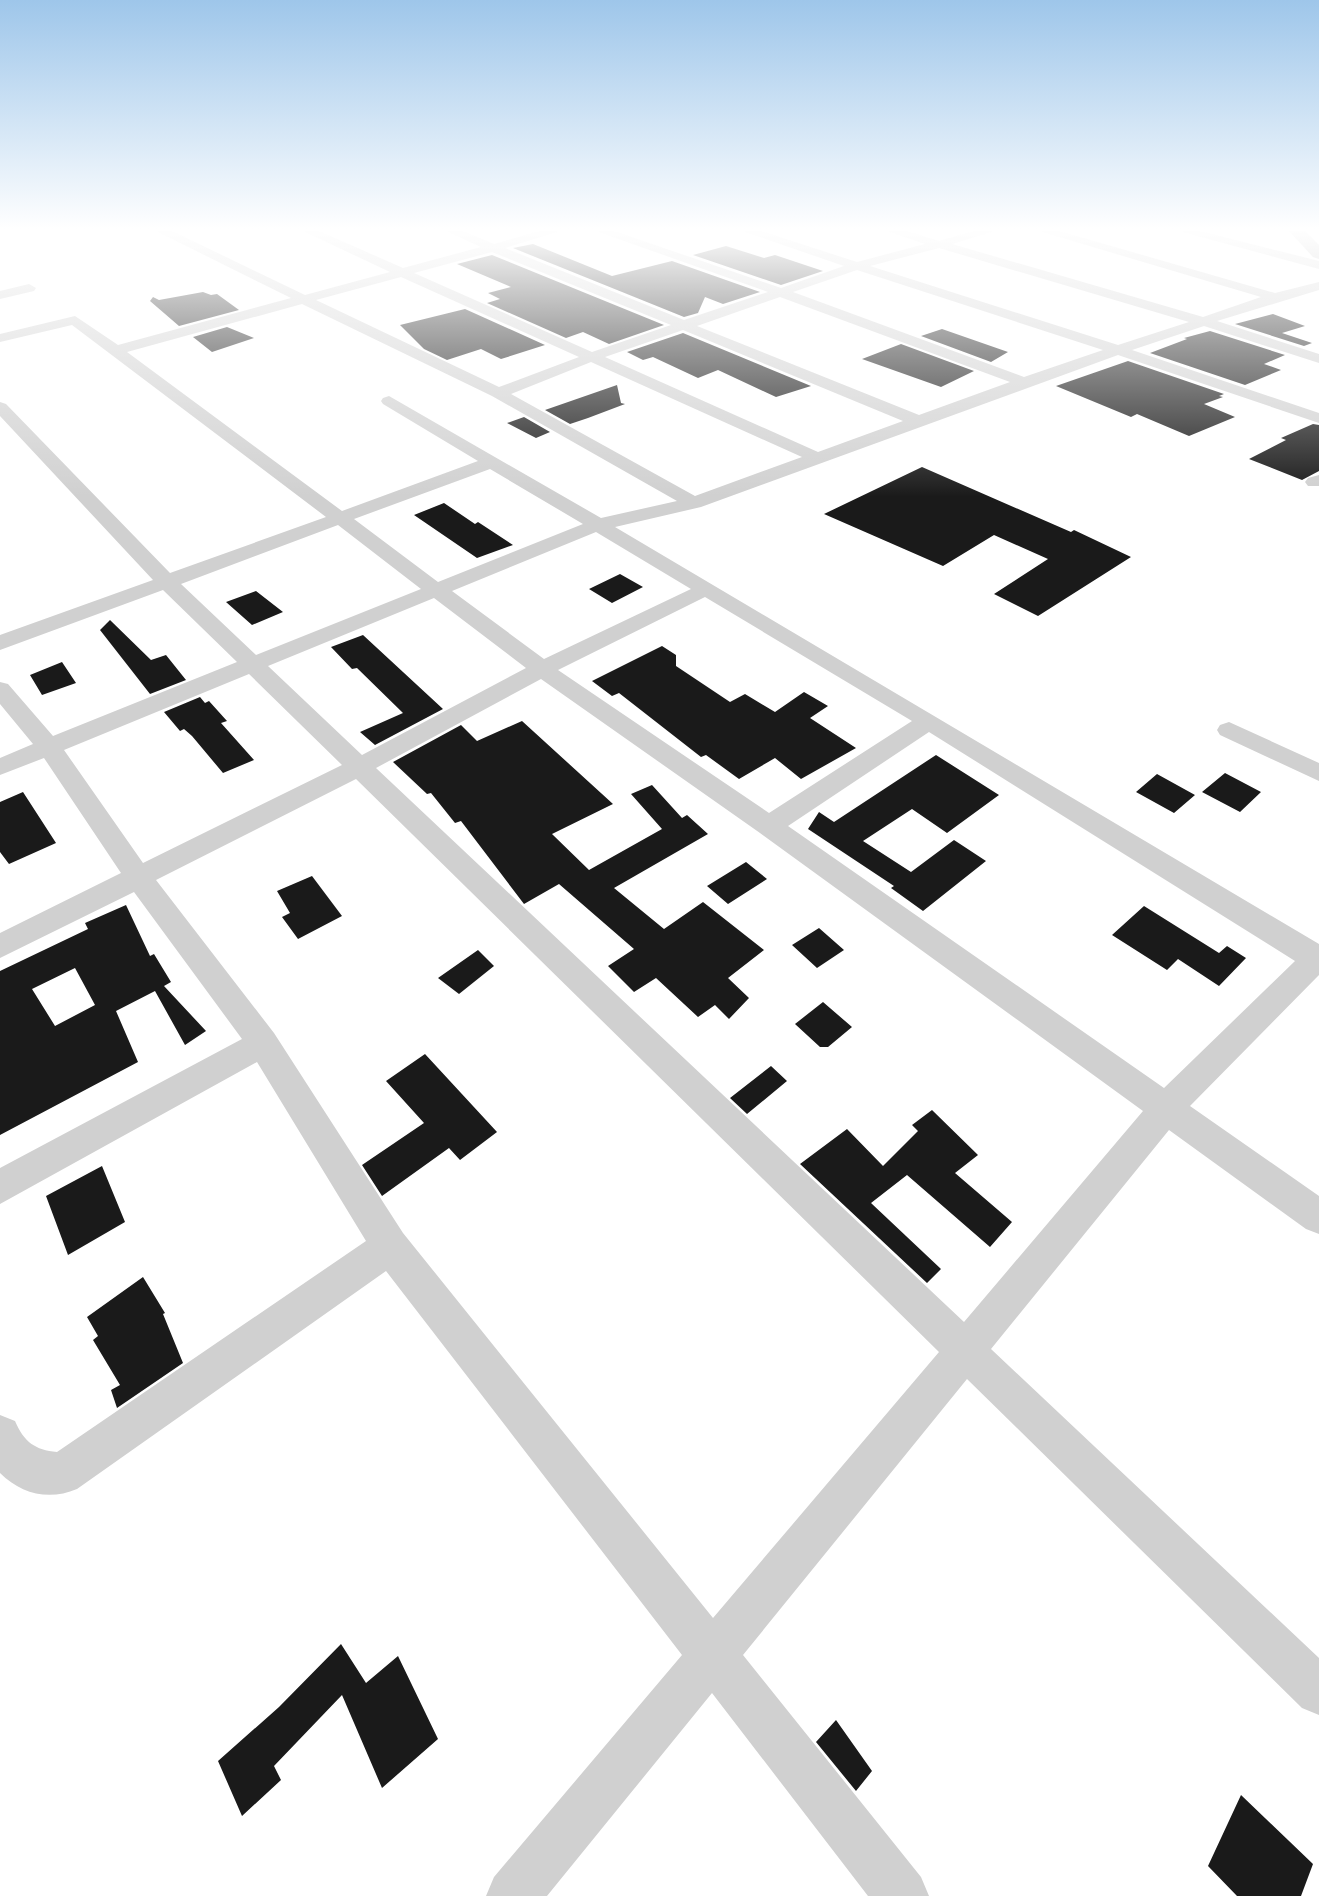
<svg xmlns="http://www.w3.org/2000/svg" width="1319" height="1896" font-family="Helvetica,sans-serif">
<rect width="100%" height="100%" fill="#fff"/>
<!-- building -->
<path fill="#1a1a1a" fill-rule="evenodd" d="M533,244L612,276L672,261L760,292L723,304L705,297L698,313L684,317L513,248Z
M726,246L764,258L775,255L823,271L781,285L693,255Z
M492,255L664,325L609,344L583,332L566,338L487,303L500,299L488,293L511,287L457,264Z
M203,292L211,295L217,294L239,310L179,326L150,301L153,297L159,300Z
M465,309L545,345L501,359L481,349L447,360L424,349L400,325Z
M1273,314L1305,326L1282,333L1312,343L1304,346L1235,324Z
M227,327L254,338L212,352L193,337Z
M942,329L1008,352L991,362L921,336Z
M1210,331L1285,355L1264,364L1281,370L1245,385L1150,353L1187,339L1184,338Z
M683,333L811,386L776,397L718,370L698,378L653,357L643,360L627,352Z
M901,344L974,371L941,387L862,359Z
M1128,361L1224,394L1219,396L1223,397L1204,404L1235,417L1189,436L1137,414L1131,417L1056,386Z
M617,385L621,403L625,404L588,418L570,424L545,410Z
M524,417L550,432L536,438L507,423Z
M1313,424L1319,425V471L1302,480L1249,459L1286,440L1281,438Z
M922,467L1071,532L1074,530L1131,557L1038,616L994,594L1048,559L994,535L943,566L824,514Z
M444,503L475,524L478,522L513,545L477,558L414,515Z
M620,574L643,587L612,603L589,589Z
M256,591L283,612L252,625L226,602Z
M110,620L151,660L166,655L186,680L150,694L100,630Z
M363,635L443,709L375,745L360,732L403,713L357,668L352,669L331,647Z
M662,646L676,655V666L730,702L745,694L775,712L804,692L828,706L810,718L856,748L801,779L775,758L739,779L706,755L701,757L619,693L612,696L592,681Z
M62,662L76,683L42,695L30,675Z
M200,697L205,703L209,701L227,721L221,723L254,760L223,773L192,736L184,729L180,731L164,712Z
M522,721L613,804L552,834L589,870L662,829L631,794L652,785L682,818L687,815L708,834L614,888L664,929L703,902L764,950L728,978L749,998L729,1019L715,1005L698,1017L656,978L634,992L608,966L634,949L559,884L524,904L461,821L455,823L431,793L427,794L393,762L461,725L477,741Z
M936,755L999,795L947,833L912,809L863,841L911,872L954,840L986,861L923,911L891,888L894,886L808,829L819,812L834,822Z
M1225,773L1261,792L1240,812L1202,792Z
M1157,774L1195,795L1174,813L1136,792Z
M23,792L56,843L9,864L0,852V802Z
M746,862L767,879L728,904L707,886Z
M312,876L342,916L298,939L282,917L290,913L277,891Z
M126,905L150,956L154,954L171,982L164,986L206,1031L185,1045L155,991L116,1011L138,1062L0,1135V971L88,929L85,923ZM75,968L95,1005L55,1026L32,989Z
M1144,906L1219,953L1227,946L1246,958L1219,986L1178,959L1167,970L1112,935Z
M819,928L844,950L817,968L792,945Z
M478,950L494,966L459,994L438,978Z
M823,1002L852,1027L828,1047H820L795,1024Z
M425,1054L497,1132L460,1160L449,1148L382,1196L362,1165L424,1123L386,1081Z
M771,1066L787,1081L747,1114L730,1098Z
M932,1110L978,1155L955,1173L1012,1222L990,1247L907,1175L871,1203L941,1269L927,1283L800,1164L847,1129L883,1166L918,1131L912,1125Z
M102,1166L125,1222L68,1255L46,1196Z
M143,1277L165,1313L163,1314L183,1363L117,1408L111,1390L120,1385L93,1340L98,1336L87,1317Z
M341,1644L366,1683L398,1656L438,1739L382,1788L342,1695L274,1766L281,1780L242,1816L218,1761L279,1707Z
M836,1720L872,1771L856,1791L816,1742Z
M1241,1795L1313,1864L1301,1896H1237L1208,1866Z"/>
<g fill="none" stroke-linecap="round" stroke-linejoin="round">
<!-- minor -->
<path fill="#d0d0d0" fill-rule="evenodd" d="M156,231H172L305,295L390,272L303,231H319L403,268L481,247L446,231H463L494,244L539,231H560L505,248L684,320L768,292L596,231H614L781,288L844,266L742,231H761L857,262L925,244L887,231H907L939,241L974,231H995L952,244L1203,317L1261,297L1039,231H1059L1275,293L1319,282V290L1217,321L1319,354V363L1204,326L1132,350L1319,413V423L1118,355L701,507L615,527L1319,944V975L1190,1106L1319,1196V1234L1306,1229L1169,1130L991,1349L1319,1658V1715L1302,1708L967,1379L743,1655L921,1877L929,1896H868L712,1693L547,1896H486L494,1877L682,1655L386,1271L77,1489C49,1501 21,1494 0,1473V1415L15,1421C24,1442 35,1450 57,1452L366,1241L257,1062L0,1204V1168L242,1039L134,892L0,958V933L121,873L44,758L0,775V758L33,744L0,704V682L8,684L53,736L237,662L163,590L0,650V635L153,580L0,416V402L6,404L170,573L326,517L72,325L0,342V334L75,316L118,345L291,298ZM939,248L1189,322L1118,345L870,266ZM492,252L671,325L592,352L414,273ZM857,270L1103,350L1024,377L793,292ZM401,277L579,357L499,387L316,300ZM780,297L1010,382L919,415L697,326ZM302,304L492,396L677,501L601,518L389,396L383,398L381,401L383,404L478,461L342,511L127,352ZM683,330L903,421L818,452L605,357ZM591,362L802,457L695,496L511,394ZM490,469L583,524L438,582L354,519ZM338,525L421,589L256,655L181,584ZM596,532L691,589L544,659L452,591ZM705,597L912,721L769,813L558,670ZM434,598L526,668L362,755L268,666ZM249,674L342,765L143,863L64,750ZM541,679L760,833L1143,1111L964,1322L376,768ZM929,732L1295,961L1164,1088L788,826ZM356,779L939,1352L713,1618L403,1233L274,1033L156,880Z
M1179,231H1200L1319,261V269Z
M29,284L36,288L34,291L0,299V291Z
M1319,475V486H1308L1305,482L1308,478Z
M1229,722L1319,763V781L1220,735L1217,730L1220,725Z"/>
<!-- primary -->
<path fill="#ababab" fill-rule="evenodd" d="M1289,231H1305L1319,245V259L1313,257Z"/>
</g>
<!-- sky -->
<linearGradient id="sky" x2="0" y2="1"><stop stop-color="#9ec6ea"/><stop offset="0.46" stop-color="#fff"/><stop offset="1" stop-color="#fff" stop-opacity="0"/></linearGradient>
<rect width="1319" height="497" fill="url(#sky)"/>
</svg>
